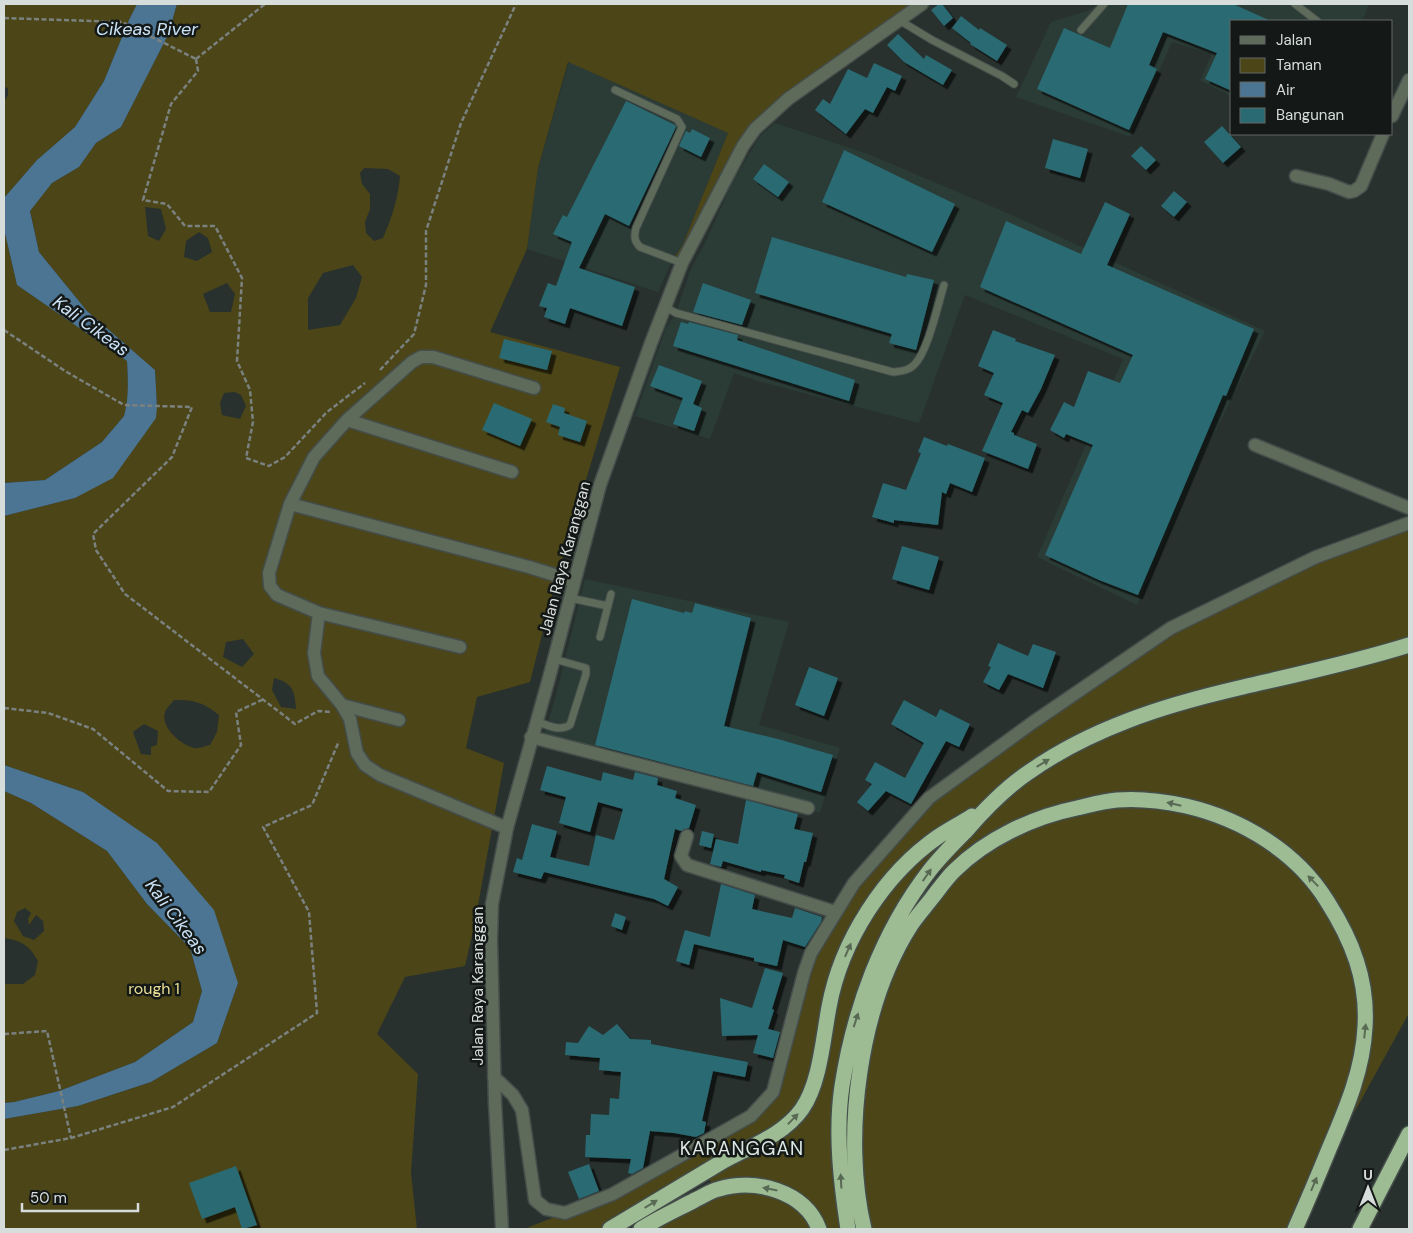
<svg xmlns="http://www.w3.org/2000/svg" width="1413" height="1233" font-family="'DM Sans',sans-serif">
<defs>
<filter id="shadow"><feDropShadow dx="4.5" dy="4.5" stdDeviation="0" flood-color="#0009"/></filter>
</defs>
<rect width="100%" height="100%" fill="#28312e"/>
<!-- built -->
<path fill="#2b3b36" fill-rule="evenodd" d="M1100,4H1369L1363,19L1366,21H1232V97L1200,80L1212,54L1172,42L1130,137L1016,97L1051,22L1087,11Z
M569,62L728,133L683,244L672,261L658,292L527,249L538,168Z
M775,123L868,154L1012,215L1265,331L1205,452L1137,605L1037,557L1123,359L965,295L919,423L761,382L734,373L710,439L635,416L665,330L676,313L690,271L707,239L732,183L759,137Z
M585,579L789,622L759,725L840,748L820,813L541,743L554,703ZM632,600L684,613L685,611L692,613L695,603L751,618L711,774L595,745ZM727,755L759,764L752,788L720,779ZM832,756L821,792L767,775Z"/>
<!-- green -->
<path fill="#4b4517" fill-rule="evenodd" d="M4,4H137L129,20L104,81L75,127L37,160L4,198V102L8,95V88L4,87Z
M177,4H922L755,129L682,263L672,261L683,244L728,133L568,62L538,168L527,249L490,332L620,367L557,576L530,682L477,697L466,748L504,763L474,927L465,966L405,977L377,1034L418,1074L411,1173L417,1229H4V1119L78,1106L151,1082L217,1043L238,983L83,792L4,765V516L75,498L157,407L155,370L87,311L39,252L30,210L52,183L79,167L96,143L121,127L168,35ZM364,168L388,169L400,176C398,199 392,217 383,238L374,241L366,233L365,222L370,209V194L362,184L360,173ZM145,207L161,209L166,229L159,241L148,236ZM199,232L208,238L212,252L197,261L184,257L186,241ZM353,265L362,277L356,298L340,325L308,330V298L323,273ZM227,283L235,294L231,312H210L203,294ZM235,392L241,395L246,406L240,419L222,415L220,403L224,393ZM243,639L254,654L242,667L223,657L226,642ZM274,678C292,683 295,690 296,709L281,707L272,690ZM174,700C194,700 203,702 219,715L217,732L210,745C205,746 199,749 194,748C180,745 158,725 166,710C168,706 172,703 174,700ZM144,724L158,731L157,745L151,747V755L141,754L133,732Z
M4,229L17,285L127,361L128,389L127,406L124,416L102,442L45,480L4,483Z
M1409,523V1013L1355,1111L1350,1114L1295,1229H864L855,1121L890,965L954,871L931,869L903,909L842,1088L848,1229H641L718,1189L703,1173L609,1229H524L613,1194L752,1116L773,1092L804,973L854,883L929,798L1032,723L1221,602Z
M4,791L31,803L107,851L147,904L190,948L202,991L193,1022L135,1062L59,1091L14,1102L4,1103V984H23L35,975L38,961C29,945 22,941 4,938ZM25,908L31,913L28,919L29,925L36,915L43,921L44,931L34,940L23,936L14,921L17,912Z"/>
<!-- water -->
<path fill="#4c7493" d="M137,4H177L168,35L121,127L96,143L79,167L52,183L30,211L39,252L87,311L155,370L157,407L156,418L113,478L75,498L4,516V483L45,480L102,442L124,416C129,399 128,379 127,361L17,285L4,229V198L37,160L75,127L104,81L129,20Z
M4,765L83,792L157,843L214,910L238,983L217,1043L151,1082L78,1106L4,1119V1103L14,1102L59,1091L135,1062L193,1022L202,991L190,948L147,904L107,851L31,803L4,791Z"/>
<!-- building -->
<path fill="#2a6a73" filter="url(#shadow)" d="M939,4H942L953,18L944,26L931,10Z
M1128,4H1233L1271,21H1232V91L1205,79L1217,53L1163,32L1149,65L1157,69L1129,130L1037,89L1064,28L1110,48Z
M961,16L979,30L980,28L1007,45L997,61L970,44L971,43L952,28Z
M898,34L924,59L926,55L952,70L943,85L904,62L887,45Z
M874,63L902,76L895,91L887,87L873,113L865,109L846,134L815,110L823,99L830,104L848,69L867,78Z
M626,101L675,125L676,127L629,226L605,214L579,268L635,287L622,326L570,308L565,324L544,317L547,308L539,306L548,283L556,286L572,242L553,234L563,215L567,217Z
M1222,126L1241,147L1223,163L1204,142Z
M692,129L710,138L701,157L679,146L686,131L690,133Z
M1053,139L1088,149L1080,178L1045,168Z
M1141,146L1156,160L1146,170L1131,156Z
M844,150L955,204L932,252L822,202Z
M764,164L789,182L778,197L753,179Z
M1174,191L1187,202L1174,217L1161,206Z
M1105,202L1130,214L1107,265L1254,329L1226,396L1223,395L1138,595L1099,580L1045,555L1093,445L1066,434L1064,438L1050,430L1064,402L1074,407L1088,371L1120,383L1133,355L980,287L1006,221L1081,254Z
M772,237L906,277L907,274L934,280L916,350L889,343L892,334L755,293Z
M703,283L751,300L742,325L693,312Z
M681,322L688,324L689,322L738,335L737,340L855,380L849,401L673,346Z
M993,330L1016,339L1015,341L1055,355L1041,389L1028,413L1022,410L1011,432L1014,433V435L1037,444L1028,469L982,451L1003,403L984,395L994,373L978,366Z
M504,339L552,351L547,370L499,358Z
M659,365L702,381L693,404L702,408L694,431L673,424L683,398L650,386Z
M494,403L532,419L520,446L482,430Z
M553,404L565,408L564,413L587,421L580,442L558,435L560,427L546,422Z
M924,437L947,446L948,444L985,458L972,492L950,483L946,494L942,492L938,525L894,520V523L872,517L883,483L906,490L921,453L918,452Z
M902,546L939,557L929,590L892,579Z
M632,599L684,613L685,611L692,613L695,603L751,618L724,726L778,739L833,755L821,792L757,772L753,786L595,745Z
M998,643L1028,656L1033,644L1056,652L1043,688L1008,674L999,690L983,682L991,667L988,666Z
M809,667L838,678L824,716L795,705Z
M904,700L936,717L940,709L970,724L959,747L946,741L911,804L886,791L868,811L857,802L872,784L865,780L875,762L905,778L924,743L891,724Z
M547,766L601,781L603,772L633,780L635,772L658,778L657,785L677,791L675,798L696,805L689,828L681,831L675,829L664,879L678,887L668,906L654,899L544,872L541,879L513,872L517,858L522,860L532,824L557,831L550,857L589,866L596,835L614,840L623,809L598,802L590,832L559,823L566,797L540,790Z
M746,800L798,814L794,829L813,833L806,862H804L799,883L784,878L785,875L761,870V872L723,861L721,867L710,864L716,839L738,844Z
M702,831L714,834L711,848L699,845Z
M721,884L755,895L752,909L792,918L795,908L822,917L821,922L805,947L783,940L777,966L754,961V958L694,944L689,965L676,961L685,930L710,937Z
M615,913L626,917L622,930L611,926Z
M765,968L783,973L772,1009L774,1010L768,1029L780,1032L773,1058L753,1053L758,1035L722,1036L720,998L752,1008Z
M617,1024L630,1039L651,1040V1044L748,1062L745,1077L713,1071L702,1121L706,1122L704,1133L696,1137L674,1133L650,1131L643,1168L632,1174L628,1173L631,1159L585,1157L586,1135H590L591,1114L609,1115L610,1098L619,1099L621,1072L599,1070L600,1058L565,1055L566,1042L578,1043L589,1026L603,1035Z
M589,1164L599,1191L579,1199L568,1172Z
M236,1166L257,1225L242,1229L235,1207L202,1219L189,1183Z"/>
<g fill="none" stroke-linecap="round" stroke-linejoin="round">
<defs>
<path id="service" d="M1295,4L1317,21
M899,20L932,40L1002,76L1014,84
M1081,30L1104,4
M615,90L677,119L682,127L636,228C634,236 634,241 640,247L682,263
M665,307L676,313L893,372C901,371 908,371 914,365C928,352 938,304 944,285
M570,598L608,606
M600,637L611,594
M536,721C546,725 560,732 570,725L586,674V668L554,659"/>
<path id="minor" d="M1392,116L1409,80
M1296,176L1329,184L1349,192L1354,191L1361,186L1383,134
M347,420L412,362L421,357H433L534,388
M1255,445L1409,508
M290,504L314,457L347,420L512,472
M319,613L277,595L270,586L269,573L290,504L529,567L574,581
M460,647L319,613L314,653L318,676L342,705L350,719L357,753L365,765L380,775L507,828
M342,705L399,720
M531,737L808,808
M687,836L681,856L687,865L835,912
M494,1077L513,1095L522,1110L535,1200L546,1209L565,1213L613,1194L751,1116L773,1092L804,973L811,953L854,883L929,798L1032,723L1171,628L1316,557L1409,523"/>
<path id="tertiary" d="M502,1229L495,1103L491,940L492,904L507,828L549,678L600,485L651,343L682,263L743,146L755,129L788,99L922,4"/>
<path id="motorway" d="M610,1229C647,1207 683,1185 720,1163C748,1147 783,1136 802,1109C820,1083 823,1039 829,1007C841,941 884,874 939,836C950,829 961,823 972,816
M641,1229C658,1218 676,1210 695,1200C702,1197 710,1191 719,1189C755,1178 805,1191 819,1229
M848,1229C841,1183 835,1133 842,1086C854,1009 882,932 930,870C941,856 953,844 965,832C984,810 1005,788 1029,772C1059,751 1093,734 1127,721C1165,706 1204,696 1243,687C1299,674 1355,662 1409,645
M864,1229C842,1137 859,1006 911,925C917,916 925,907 932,898C939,889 946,879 954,871C986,839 1033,817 1077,808C1090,805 1104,801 1117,800C1141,798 1163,801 1186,806C1242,819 1297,852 1327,901C1352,940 1368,980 1365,1027C1363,1070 1346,1109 1329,1149C1318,1176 1307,1202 1295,1229
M1360,1229L1409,1134"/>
</defs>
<!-- service casing -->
<use href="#service" stroke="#444d4a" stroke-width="9"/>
<!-- minor casing -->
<use href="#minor" stroke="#444d4a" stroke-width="15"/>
<!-- tertiary casing -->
<use href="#tertiary" stroke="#444d4a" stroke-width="15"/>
<!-- motorway casing -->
<use href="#motorway" stroke="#444d4a" stroke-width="18"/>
<!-- path -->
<path stroke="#7a817f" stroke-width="2.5" stroke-dasharray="5 2.5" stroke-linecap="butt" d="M4,18L122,22L196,59
M196,59L198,71L171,104L143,200L167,204L185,226H215L242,278L237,361L250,390L253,422L246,458L269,466L285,457L327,412L365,383
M196,59L265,4
M4,330L65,371L124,405L192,407L172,457L93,534L96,550L125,594L295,724L318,711L330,712
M380,370L414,334L426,285V231L461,123L516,4
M4,708L48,713L93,729L168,791L209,792L241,745L236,712L264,699
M4,1034L47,1031L71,1138
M4,1150L71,1138L173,1107L317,1013L309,912L263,827L312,805L339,741"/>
<!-- service -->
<use href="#service" stroke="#5e6a5a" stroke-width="7"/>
<!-- minor -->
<use href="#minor" stroke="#5e6a5a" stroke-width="12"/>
<!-- tertiary -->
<use href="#tertiary" stroke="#5e6a5a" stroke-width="12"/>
<!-- motorway -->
<use href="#motorway" stroke="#9ebc93" stroke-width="15"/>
</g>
<!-- one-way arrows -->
<defs><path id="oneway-solid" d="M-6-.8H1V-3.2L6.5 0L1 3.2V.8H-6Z" transform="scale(1.25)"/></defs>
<g fill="#596a54">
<use href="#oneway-solid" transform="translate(1043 763) rotate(-31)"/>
<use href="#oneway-solid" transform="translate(1174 804) rotate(-167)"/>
<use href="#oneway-solid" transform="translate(927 875) rotate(-55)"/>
<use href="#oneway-solid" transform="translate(1313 881) rotate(-134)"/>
<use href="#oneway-solid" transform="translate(848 950) rotate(-66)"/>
<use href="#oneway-solid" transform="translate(856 1020) rotate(-72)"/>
<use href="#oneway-solid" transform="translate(1365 1031) rotate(-84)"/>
<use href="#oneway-solid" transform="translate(793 1119) rotate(-46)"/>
<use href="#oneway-solid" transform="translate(841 1181) rotate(-93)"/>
<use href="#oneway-solid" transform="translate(1314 1184) rotate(-67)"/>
<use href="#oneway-solid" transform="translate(770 1189) rotate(-169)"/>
<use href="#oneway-solid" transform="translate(651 1204) rotate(-31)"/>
</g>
<g text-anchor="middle" stroke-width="5" stroke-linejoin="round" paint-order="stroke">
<!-- street labels -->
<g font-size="16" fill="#d7dddb" stroke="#141816">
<text transform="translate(564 558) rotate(-75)" y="6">Jalan Raya Karanggan</text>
<text transform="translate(477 986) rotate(-90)" y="6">Jalan Raya Karanggan</text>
</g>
<!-- park labels -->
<g font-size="16" fill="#e8df94" stroke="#141816">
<text x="154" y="994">rough 1</text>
</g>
<!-- water labels -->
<g font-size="18" font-style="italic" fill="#cae3f7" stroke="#141816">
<text x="147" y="35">Cikeas River</text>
<text transform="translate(91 326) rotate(36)" y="6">Kali Cikeas</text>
<text transform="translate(176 917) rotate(53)" y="6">Kali Cikeas</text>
</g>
<!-- quarter labels -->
<g font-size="19" letter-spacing="1" fill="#dce8e3" stroke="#141816">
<text x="742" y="1155">KARANGGAN</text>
</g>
</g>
<!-- border -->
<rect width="1413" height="1233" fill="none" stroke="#d7dddb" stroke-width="10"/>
<!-- legend -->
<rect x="1230" y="20" width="162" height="115" fill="#141816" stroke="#626765"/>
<rect x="1240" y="36" width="25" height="8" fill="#5e6a5a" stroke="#626765"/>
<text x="1276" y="45" font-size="15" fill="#d7dddb">Jalan</text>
<rect x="1240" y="58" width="25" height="15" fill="#4b4517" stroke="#626765"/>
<text x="1276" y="70" font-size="15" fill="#d7dddb">Taman</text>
<rect x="1240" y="82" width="25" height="15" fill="#4c7493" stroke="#626765"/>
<text x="1276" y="95" font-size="15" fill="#d7dddb">Air</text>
<rect x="1240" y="108" width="25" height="15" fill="#2a6a73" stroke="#626765"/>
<text x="1276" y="120" font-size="15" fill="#d7dddb">Bangunan</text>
<!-- north arrow -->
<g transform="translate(1368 1188)" stroke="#141816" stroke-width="4" paint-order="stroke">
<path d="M0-4L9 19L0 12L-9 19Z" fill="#d7dddb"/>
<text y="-8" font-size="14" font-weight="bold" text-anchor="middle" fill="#d7dddb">U</text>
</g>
<!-- scale -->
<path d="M22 1203v8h116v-8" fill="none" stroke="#d7dddb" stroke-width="2.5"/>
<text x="30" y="1203" font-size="15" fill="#d7dddb" stroke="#141816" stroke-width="4" paint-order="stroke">50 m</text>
</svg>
